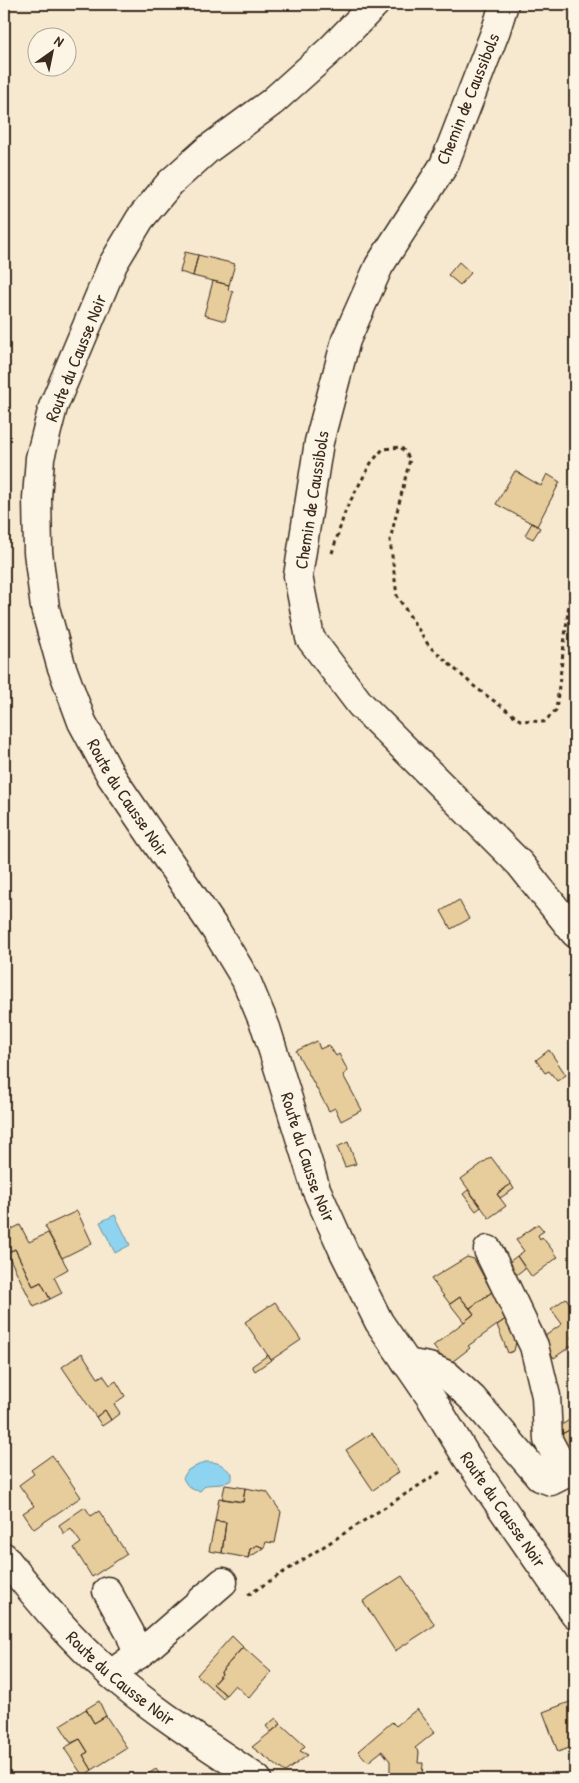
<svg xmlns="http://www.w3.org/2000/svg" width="579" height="1783" font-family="'Patrick Hand',sans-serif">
<rect width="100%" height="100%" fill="#f6e9cf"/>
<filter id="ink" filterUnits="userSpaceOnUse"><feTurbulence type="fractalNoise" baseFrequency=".02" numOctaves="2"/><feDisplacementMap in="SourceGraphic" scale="10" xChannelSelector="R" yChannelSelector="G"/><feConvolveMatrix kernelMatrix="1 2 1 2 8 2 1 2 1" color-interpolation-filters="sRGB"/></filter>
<g filter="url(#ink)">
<!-- water -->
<path fill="#8ed4f0" stroke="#6d909c" d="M115,1215L130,1245L115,1253L100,1222Z
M205,1462C223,1462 220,1465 232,1473V1480L222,1484L206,1485L200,1491C190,1490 187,1486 183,1478L188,1470Z"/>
<!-- building -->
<path fill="#e7cd9c" stroke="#3b2a1e" d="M185,252L198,255L193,276L180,272Z
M198,255L235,264L229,285L193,276Z
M459,262L471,273L460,285L448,275Z
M213,281L229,285L228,290L233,292L225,321L204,315Z
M515,471L541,486L547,474L560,482L537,526L496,504Z
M532,523L540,528L533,539L525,535Z
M459,900L469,919L451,929L441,911Z
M317,1041L320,1049L329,1045L336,1056L339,1054L348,1071L343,1075L362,1110L341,1121L335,1108L329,1111L296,1051Z
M549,1050L566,1075L557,1081L549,1071L545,1073L536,1060Z
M348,1142L356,1164L345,1167L337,1147Z
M491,1157L511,1184L497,1194L506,1206L489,1218L461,1179Z
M511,1184L514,1189L500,1198L497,1194Z
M468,1190L481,1207L476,1211L463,1194Z
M77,1211L92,1243L62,1258L45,1226Z
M538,1224L544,1231L538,1235L540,1239L542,1237L558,1257L532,1277L517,1256L524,1251L516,1240Z
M20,1225L29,1242L48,1233L68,1269L54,1277L62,1293L50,1299L41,1282L33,1286L15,1249L7,1253L4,1247V1233Z
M15,1249L33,1286L41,1282L50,1299L34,1307L7,1253Z
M517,1256L525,1268L511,1279L505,1265Z
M467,1257L474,1259L492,1292L470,1308L460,1297L450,1304L431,1279Z
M493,1291L507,1318L468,1346L470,1348L448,1365L433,1346L474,1314L470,1308Z
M460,1297L474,1314L464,1322L450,1304Z
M566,1298L575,1311V1335L571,1337L575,1343L554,1358L541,1339L562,1324L551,1309Z
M275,1302L301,1340L271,1360L245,1322Z
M507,1318L516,1342L514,1351L508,1353L497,1325Z
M82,1353L98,1378L103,1375L110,1385L116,1381L125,1396L114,1404L120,1413L111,1420L105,1410L96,1417L62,1367Z
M268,1355L271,1360L255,1371L252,1366Z
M105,1410L111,1420L102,1426L96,1417Z
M575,1416V1423L569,1427L571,1429L560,1435L559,1427Z
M575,1423V1463L560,1435L571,1429L569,1427Z
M372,1433L399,1472L373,1490L346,1450Z
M52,1455L81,1497L34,1529L23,1513L34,1506L19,1485L34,1474L31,1470Z
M225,1485L245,1488L243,1502L222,1499Z
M245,1488L267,1492L281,1512L275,1543L266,1542L264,1548L257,1545L250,1549L248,1558L222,1553L226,1522L215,1521L219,1498L243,1502Z
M85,1507L91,1516L99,1511L127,1554L92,1577L74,1548L81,1543L71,1529L64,1534L59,1525Z
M215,1521L226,1522L222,1553L209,1551Z
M257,1545L264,1548L248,1558L250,1549Z
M402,1576L435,1625L395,1651L363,1601Z
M232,1636L243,1647L221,1672L222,1674L213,1684L226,1695L223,1699L197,1675Z
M243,1647L271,1672L249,1698L235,1685L226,1695L213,1684L222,1674L221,1672Z
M575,1700V1746L558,1752L543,1712Z
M99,1701L106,1716L94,1723L86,1709Z
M86,1709L94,1723L106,1716L127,1748L92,1770L83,1755L88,1752L80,1739L71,1743L60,1725Z
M417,1709L435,1732L415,1748L419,1752L418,1763H423L422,1778L390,1776V1761L382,1751L368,1762L358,1751L392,1722L396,1726Z
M276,1718L281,1724L271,1732L266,1726Z
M281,1724L305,1746L300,1751L308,1755L285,1772L252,1747Z
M80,1739L88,1752L83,1755L92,1770L83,1776L64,1748Z
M156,1769L163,1779H140Z"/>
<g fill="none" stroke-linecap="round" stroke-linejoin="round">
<defs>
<g id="minor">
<path id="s1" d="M375,4L329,51L272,102L208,149L170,183L140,219L113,264L53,407L40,458L37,498L38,552L45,608L61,665L82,722L111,776L217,932L246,980L266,1028L316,1189L344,1252L379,1322L431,1398L466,1456L575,1614"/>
<path d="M504,4L496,30L444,165L379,266L346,340L319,442L298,576L310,638L360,704L520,864L575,933"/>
<path d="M406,1363L429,1367L447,1375L473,1399L540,1477L551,1481L559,1477L563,1468L548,1440L546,1396L534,1346L488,1250"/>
<path id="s2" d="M4,1557C37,1598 71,1640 112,1675C156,1713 208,1745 257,1779"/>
<path d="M107,1591L130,1633L138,1655"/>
<path d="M111,1674L147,1648L223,1582"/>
</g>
</defs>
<!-- minor casing -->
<use href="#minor" stroke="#3b2a1e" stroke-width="31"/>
<!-- path -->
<path stroke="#3b2a1e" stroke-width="3" stroke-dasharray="4 4" stroke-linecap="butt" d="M332,553L346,509L371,463L383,449L401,447L410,459L390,540L397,596L429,646L475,687L520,720L544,722L556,710L572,579L575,577
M248,1595L443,1470"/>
<!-- minor -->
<use href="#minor" stroke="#fcf5e5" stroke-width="28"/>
</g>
</g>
<g text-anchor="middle" stroke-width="4" stroke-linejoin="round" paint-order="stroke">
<!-- street labels -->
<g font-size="18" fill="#3b2a1e" stroke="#fcf5e5">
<text transform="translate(468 99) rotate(-68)" y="6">Chemin de Caussibols</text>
<text transform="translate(76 358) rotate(-68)" y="6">Route du Causse Noir</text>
<text transform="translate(312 500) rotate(-81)" y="6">Chemin de Caussibols</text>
<text dy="6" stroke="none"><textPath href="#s1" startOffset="939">Route du Causse Noir</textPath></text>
<text dy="6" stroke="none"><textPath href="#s1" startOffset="1344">Route du Causse Noir</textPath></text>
<text dy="6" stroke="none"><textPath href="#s1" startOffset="1749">Route du Causse Noir</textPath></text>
<text dy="6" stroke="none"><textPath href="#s2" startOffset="169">Route du Causse Noir</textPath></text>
</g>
</g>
<!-- margin -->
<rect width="579" height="1783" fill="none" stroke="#fcf5e5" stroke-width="20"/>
<rect x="10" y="10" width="559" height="1763" fill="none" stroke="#3b2a1e" stroke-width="2" filter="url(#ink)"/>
<!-- north arrow -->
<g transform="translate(52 52) rotate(33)"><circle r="24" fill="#fcf5e5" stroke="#afa495"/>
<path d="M0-4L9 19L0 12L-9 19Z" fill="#3b2a1e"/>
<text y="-8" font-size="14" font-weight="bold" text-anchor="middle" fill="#3b2a1e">N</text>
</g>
</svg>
